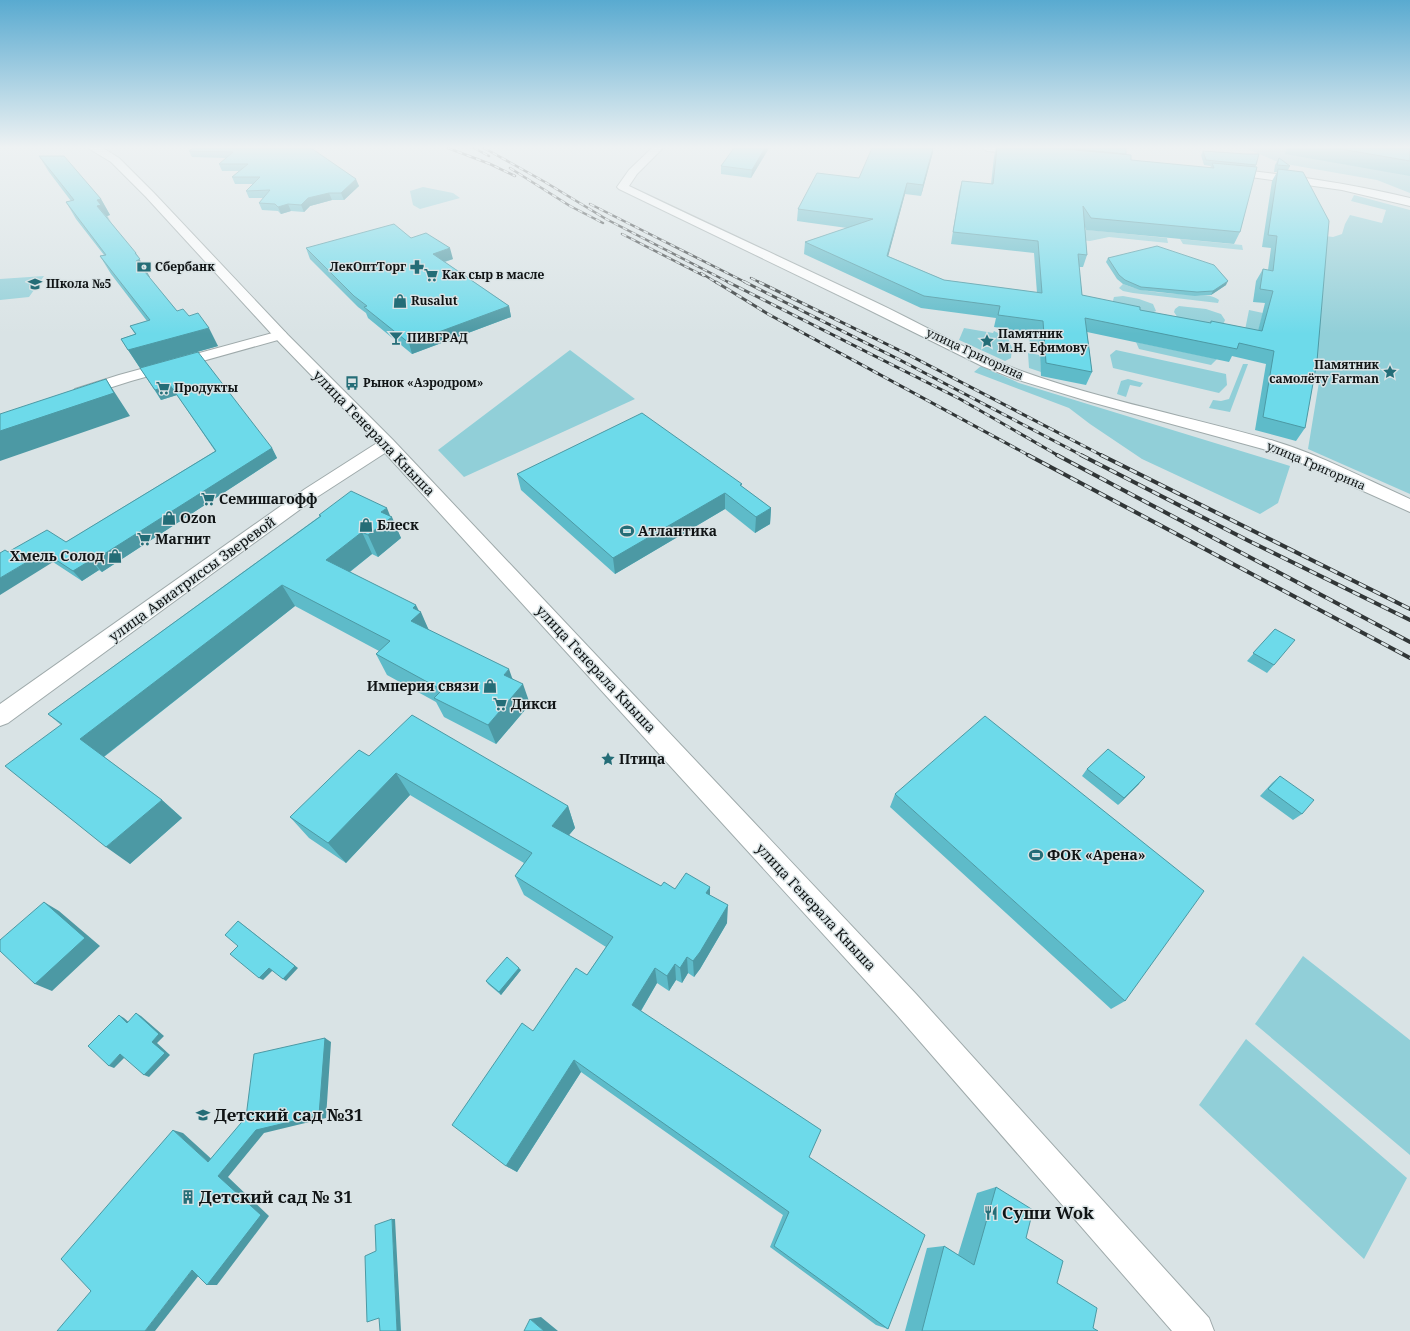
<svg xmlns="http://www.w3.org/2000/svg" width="1410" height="1331" font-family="'Noto Serif',serif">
<rect width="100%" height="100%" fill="#d9e3e5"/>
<!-- green -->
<path fill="#91cfd8" d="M1246,148H1410V193L1377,180L1280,163Z
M423,187L453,193L460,198L420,209L413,205L410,191Z
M1354,195L1410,210V494L1308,449L1320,376L1311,371L1325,236L1333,237L1342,234L1345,224L1350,215L1382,223L1386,210L1351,201Z
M1079,229L1167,238L1168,243L1109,237L1090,241L1080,240Z
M1180,239L1242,245L1243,250L1183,244Z
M44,276L29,297L0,300V279Z
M1123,284C1145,293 1168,293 1192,295C1204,297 1208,293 1219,300L1218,303L1133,293L1123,291L1119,288Z
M1123,296L1139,299L1153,304L1156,311L1149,314L1112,304L1114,297Z
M1179,306L1206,309L1221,314L1225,320L1223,325H1211L1178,318L1174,312L1175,309Z
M1249,310L1263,313L1256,340L1244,335Z
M1028,320L1038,321L1040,350L1030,348Z
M964,328L993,333L994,331L1008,338L1012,348L1011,358L1005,361L959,340Z
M1136,342L1217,359L1211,365L1139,349Z
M570,350L635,399L464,477L438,450Z
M1116,350L1226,374L1227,385L1219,393L1113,368L1110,355Z
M1028,353L1040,355L1041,372L1029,368Z
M1243,364H1248L1230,412L1209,408L1213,400L1221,401L1229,399Z
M981,366L1019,383L1290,466L1278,503L1260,514L1142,459L1090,424L1069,408L974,372Z
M1128,379L1143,383L1140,387L1130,385L1126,397L1117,394L1121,381Z
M1303,956L1410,1040V1155L1255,1024Z
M1246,1039L1407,1178L1364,1259L1199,1105Z"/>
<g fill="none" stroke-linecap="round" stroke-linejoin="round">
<defs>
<path id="street" d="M652,148H663L637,174L629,186C710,225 791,262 871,300C922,324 971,353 1024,372C1105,401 1191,417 1274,441C1321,455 1365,479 1410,499V512L1294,460L1263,449L1091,402L1015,379L982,366L861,306L619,189L617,187L629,170Z
M280,331L285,332L287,335L285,338L131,381L87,395L81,397L75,395L73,392L75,389L119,375Z"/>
<path id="secondary" d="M88,148H103L119,158L154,193L288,335L393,440L916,994L1209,1318L1214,1331H1172L896,1014L385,453L317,497L8,723L0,726V704L305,489L377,443L278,341L146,197L111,162Z
M982,148H1016L1031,150L1032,152L1027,155L987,151Z
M1226,168C1288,175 1349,183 1410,198V206L1342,190L1222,173L1220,171Z"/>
</defs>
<!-- street casing -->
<use href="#street" stroke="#9faaab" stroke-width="2"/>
<!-- secondary casing -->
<use href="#secondary" stroke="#9faaab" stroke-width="2"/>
<!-- street -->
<use href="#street" fill="#fff" fill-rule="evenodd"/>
<!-- secondary -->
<use href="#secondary" fill="#fff" fill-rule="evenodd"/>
<defs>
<path id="rail-far2" d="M448,148L490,164L515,176
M474,148L489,156
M484,148L545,182L606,219L730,283
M510,168L570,206L603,223
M590,204L747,283
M622,234L704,276
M701,273L717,283
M751,278L761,283"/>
<path id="rail-far1" d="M716,282L768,314L1030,456
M728,282L960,399L1059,456
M745,282L900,360L1083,456
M759,282L909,355L1103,456"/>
<path id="rail" d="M1028,455L1410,658
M1057,455L1410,642
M1081,455L1249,541L1410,620
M1101,455L1410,609"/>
</defs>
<!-- rail-far2 casing -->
<use href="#rail-far2" stroke="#313637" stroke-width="2.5"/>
<!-- rail-far1 casing -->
<use href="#rail-far1" stroke="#313637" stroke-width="3"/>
<!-- rail casing -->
<use href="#rail" stroke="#313637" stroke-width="4"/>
<!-- rail-far2 -->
<use href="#rail-far2" stroke="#d9e3e5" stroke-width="1.5" stroke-dasharray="5" stroke-linecap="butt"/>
<!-- rail-far1 -->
<use href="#rail-far1" stroke="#d9e3e5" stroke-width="2" stroke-dasharray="6" stroke-linecap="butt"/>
<!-- rail -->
<use href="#rail" stroke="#d9e3e5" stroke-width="2.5" stroke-dasharray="8" stroke-linecap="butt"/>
</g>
<!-- wall -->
<path fill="#5ebbc9" d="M311,148L359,186L344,200H332L310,206L304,212L291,211L281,214L278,211L262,210L259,203L263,198H249L246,191L253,184H235L232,177L239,171H222L219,164L226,158L192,157L189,151Z
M734,148H769L751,178L721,174V166Z
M996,148L1022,149V148H1126V155L1131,160L1210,168L1211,166L1204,165L1201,155L1203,151L1256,165L1255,167L1240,232L1234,244L1086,230L1085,227L1087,255L1083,267H1079L1082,295L1140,310L1210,323L1211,321L1258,331L1265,303L1253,302L1256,281L1263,269L1268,270L1271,248L1262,247L1272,181L1277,172H1274L1275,165L1279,158L1290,166L1288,170L1305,428L1296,441L1255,430L1266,364L1232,356L1229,362L1087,332L1092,372L1086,385L1041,376L1039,334L994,327L996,318L921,308L804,254L805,242L847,228L797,221L798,209L859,178L933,152L921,196L905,194L888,256L944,280L1037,293L1034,253L951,244L959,192L962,181L991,184L994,157Z
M1287,148H1410V176L1285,154Z
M39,156L101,199L110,215L107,216L110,221L146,270L149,277L177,311L189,316L218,346L140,368L121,339L135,334L130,326L147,321L111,274L100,256L104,255L76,219L66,202L71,201L49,172Z
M411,238L453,259L445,262L509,306L511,317L412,354L368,318L366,313L358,307L310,259L306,248Z
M1108,258L1226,285L1211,295L1195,296L1140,290L1123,284L1117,279L1106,262Z
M140,368L272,448L277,458L102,572L99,570L82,581L53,562L8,552L66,542L215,451L177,395L161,400Z
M517,474L742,484L741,486L771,508L770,524L755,533L725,509L615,574L521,490Z
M319,515L390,516L401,538L378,557L372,554L350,572L419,611L429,630L513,679L530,704L496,744L444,717L436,702L387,675L376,654L379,651L295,606L104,757L162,800L182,818L130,864L61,725L48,714L320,516Z
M1275,629L1274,665L1267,673L1247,661Z
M369,756L568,806L575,828L568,836L661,886L675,889L710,887V895L727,923L700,969L694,977L688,973L682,983L676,980L669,991L657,983L641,1011L809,1157L888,1329L876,1325L770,1247L783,1215L581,1072L517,1172L506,1166L533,1031L587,975L606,947L524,895L515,876L524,863L410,795L346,863L309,838L290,817Z
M1087,769L1139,784L1118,805L1082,776Z
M1280,776L1302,814L1293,820L1260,796L1272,783Z
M895,794L1125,1001L1111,1009L890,807Z
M521,970L501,995L488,984L486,981Z
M996,1187L1026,1238L1057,1283L1093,1328L1098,1331H905L927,1248L944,1246L958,1255L977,1193Z"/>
<!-- shaded-wall -->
<path fill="#4c99a4" d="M765,148H769L751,178L752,170Z
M933,148V152L921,196L923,185Z
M356,179L359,186L344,200L341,193Z
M907,183L905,194L885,268L887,256Z
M329,193L332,200L310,206L304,212L301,205L308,198Z
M101,199L110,215L107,216L111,221L97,206V200Z
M288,204L291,211L281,214L278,207Z
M450,248L453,259L436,264L433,254Z
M135,253H136L150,277L146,278L136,261Z
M1228,281L1226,285L1211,295L1213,291Z
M509,306L511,317L412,354L409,343Z
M209,328L218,346L140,368L128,350Z
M106,379L130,416L0,461V431Z
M170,385L177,395L161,400L155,390Z
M272,448L277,458L102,572L93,561Z
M725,493V509L615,574L613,558Z
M387,508L391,518L392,517L401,538L378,557L368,535L381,512Z
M771,508L770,524L755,533L756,517Z
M362,532L372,554L338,581L326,560Z
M44,552L53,562L0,595V578Z
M91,560L99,570L82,581L73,571Z
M282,585L295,606L102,758L80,739Z
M416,605L420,613L421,612L430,633L411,621L413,608Z
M509,669L516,689L504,675Z
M523,684L530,704L496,744L488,725Z
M396,773L410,795L346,863L328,843Z
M1145,777L1139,784L1118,805L1124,798Z
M162,800L182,818L130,864L106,847Z
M568,806L575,828L559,847L552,826Z
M710,887V905L706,893Z
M44,902L59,911L100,946L52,991L35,984Z
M728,905L727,923L700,969L694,977L693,961Z
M238,921L298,968L286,981L283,979Z
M687,957L688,973L682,983L680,968Z
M675,964L676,980L669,991L667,976Z
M269,968L273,970L263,980L259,978Z
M519,968L521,970L501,995L499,992Z
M655,968L657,983L636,1019L632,1005Z
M136,1013L141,1016L164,1036L157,1043L170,1055L149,1077L144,1075Z
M119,1015L124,1018L132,1025L127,1023Z
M325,1038L331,1042L326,1118L264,1133L228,1177L269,1216L217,1285H207L218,1176Z
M120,1054L126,1056L114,1068L109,1066Z
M574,1060L581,1072L517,1172L506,1166Z
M173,1130L183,1133L217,1164L208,1162Z
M392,1219H395L401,1331H397Z
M192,1270H203L155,1331H145Z
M541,1317L558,1331H544L530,1319Z"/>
<!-- building -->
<path fill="#6ddaea" stroke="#4c99a4" d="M193,148H311L356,179L341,193H329L308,198L301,205L288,204L278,207L275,204L259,203L270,190L246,191L260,177H232L248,164H219L233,152L189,151Z
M734,148H765L752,170L721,166Z
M872,148H933L923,185L907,183L887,256L944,280L1042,293L1038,241L953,232L962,181L993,184L997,148H1011L1023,149V148H1054L1131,155V160L1214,168L1212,163L1257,167L1240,232L1091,218L1083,206L1087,255L1078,254L1082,295L1140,307V310L1211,323V321L1262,331L1273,291L1260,289L1263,269L1273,271L1277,236L1268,235L1278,169L1303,172L1329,221L1317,361L1305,428L1263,417L1274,351L1239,343L1237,349L1085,318L1092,372L1046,363L1043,321L998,315L1000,306L924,296L805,242L873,219L798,209L817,173L859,178Z
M1065,148H1126V154Z
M1335,148H1410V161Z
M1203,151L1246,154H1259L1256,165L1206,160Z
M39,156H64L101,199L97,200L101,205L97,206L136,253H135L140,259L136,261L177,311L183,309L189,316L198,313L209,328L128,350L121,339L136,334L130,326L150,320L100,256L106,255L66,202L74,200Z
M1279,158L1290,166L1277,165Z
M394,224L411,238L426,233L450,248L433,254L509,306L409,343L364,307L367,306L354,296L306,248Z
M1157,246L1214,265L1228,281L1213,291L1197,292L1141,287L1125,280L1119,275L1108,258Z
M198,352L272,448L93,561L91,560L73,571L44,552L0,578V553L5,550L8,552L47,530L66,542L216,451L170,385L155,390L140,368Z
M106,379L114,393L0,431V414Z
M642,413L742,484L740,485L771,508L756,517L725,493L613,558L517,474Z
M351,491L387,508L381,512L392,517L368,535L362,532L326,560L416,605L413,608L421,612L411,621L509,669L504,675L523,684L488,725L434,698L442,690L376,654L390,641L282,585L80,739L162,800L106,847L5,766L62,724L48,714L321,516L319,515Z
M1275,629L1295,640L1274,665L1253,653Z
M412,715L568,806L552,826L661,886L664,882L675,889L686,873L710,887L706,893L728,905L700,952L693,961L687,957L680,968L675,964L667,976L655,968L632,1005L821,1130L809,1157L925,1235L888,1329L774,1246L789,1212L574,1060L506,1166L452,1125L522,1023L533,1031L576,968L587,975L613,937L515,876L532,853L396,773L328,843L290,817L359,750L369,756Z
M985,716L1204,891L1125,1001L895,794Z
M1108,749L1145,777L1124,798L1087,769Z
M1280,776L1314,800L1302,814L1268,789Z
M44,902L85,938L35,984L0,951V940Z
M238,921L295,966L283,979L269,968L259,978L230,954L238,946L225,935Z
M507,957L519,968L499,992L486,981Z
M136,1013L159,1034L152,1042L165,1053L144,1075L120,1054L109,1066L88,1046L119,1015L127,1023Z
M325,1038L319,1115L256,1130L218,1176L261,1215L207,1285L192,1270L145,1331H57L91,1291L61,1259L173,1130L208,1162L246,1117L254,1054Z
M996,1187L1033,1210L1026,1238L1063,1261L1057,1283L1097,1308L1093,1328L1098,1331H922L944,1246L974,1265Z
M392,1219L397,1331H380L379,1318L367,1322L365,1256L376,1251L375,1225Z
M530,1319L544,1331H524Z"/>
<!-- sky -->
<linearGradient id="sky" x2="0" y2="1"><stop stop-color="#59aad0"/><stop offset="0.44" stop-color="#eef2f3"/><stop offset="1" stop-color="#eef2f3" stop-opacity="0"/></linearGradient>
<rect width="1410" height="334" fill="url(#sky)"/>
<!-- icons -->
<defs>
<symbol id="bank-bare" viewBox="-9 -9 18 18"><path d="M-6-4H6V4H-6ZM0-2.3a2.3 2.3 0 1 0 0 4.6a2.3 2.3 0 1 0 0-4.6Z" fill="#246d77" stroke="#d9e3e5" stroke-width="2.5" paint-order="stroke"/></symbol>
<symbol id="pharmacy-bare" viewBox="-9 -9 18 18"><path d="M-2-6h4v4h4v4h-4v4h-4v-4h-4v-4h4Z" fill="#246d77" stroke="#d9e3e5" stroke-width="2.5" paint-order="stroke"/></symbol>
<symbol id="supermarket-bare" viewBox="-9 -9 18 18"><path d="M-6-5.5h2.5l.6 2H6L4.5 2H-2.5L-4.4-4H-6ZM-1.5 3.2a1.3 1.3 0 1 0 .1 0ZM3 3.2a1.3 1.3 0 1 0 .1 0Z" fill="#246d77" stroke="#d9e3e5" stroke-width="2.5" paint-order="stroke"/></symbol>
<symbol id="school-bare" viewBox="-9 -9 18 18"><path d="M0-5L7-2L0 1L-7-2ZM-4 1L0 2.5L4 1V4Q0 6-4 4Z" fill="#246d77" stroke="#d9e3e5" stroke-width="2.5" paint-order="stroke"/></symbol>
<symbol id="shop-bare" viewBox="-9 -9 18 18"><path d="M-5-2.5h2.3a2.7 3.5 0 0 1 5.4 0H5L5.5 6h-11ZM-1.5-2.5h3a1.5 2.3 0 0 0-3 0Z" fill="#246d77" stroke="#d9e3e5" stroke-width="2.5" paint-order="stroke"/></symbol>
<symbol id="bar-bare" viewBox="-9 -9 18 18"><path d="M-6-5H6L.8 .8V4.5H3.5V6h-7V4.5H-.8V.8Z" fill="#246d77" stroke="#d9e3e5" stroke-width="2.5" paint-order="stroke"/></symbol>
<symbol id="sight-bare" viewBox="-9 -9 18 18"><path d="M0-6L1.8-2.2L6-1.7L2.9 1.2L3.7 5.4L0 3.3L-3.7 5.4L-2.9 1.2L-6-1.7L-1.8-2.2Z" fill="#246d77" stroke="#d9e3e5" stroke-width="2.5" paint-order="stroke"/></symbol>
<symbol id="bus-bare" viewBox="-9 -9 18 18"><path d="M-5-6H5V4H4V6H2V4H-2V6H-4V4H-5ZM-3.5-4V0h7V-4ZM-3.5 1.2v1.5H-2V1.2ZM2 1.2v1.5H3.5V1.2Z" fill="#246d77" stroke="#d9e3e5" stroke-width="2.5" paint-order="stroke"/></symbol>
<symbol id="stadium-bare" viewBox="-9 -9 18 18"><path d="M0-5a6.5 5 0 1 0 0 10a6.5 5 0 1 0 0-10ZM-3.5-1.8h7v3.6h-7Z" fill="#246d77" stroke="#d9e3e5" stroke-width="2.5" paint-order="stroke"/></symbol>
<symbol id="building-bare" viewBox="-9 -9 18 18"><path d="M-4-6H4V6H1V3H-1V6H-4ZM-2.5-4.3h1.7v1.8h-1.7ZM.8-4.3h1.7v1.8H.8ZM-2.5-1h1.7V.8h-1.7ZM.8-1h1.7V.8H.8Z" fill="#246d77" stroke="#d9e3e5" stroke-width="2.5" paint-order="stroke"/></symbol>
<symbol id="restaurant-bare" viewBox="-9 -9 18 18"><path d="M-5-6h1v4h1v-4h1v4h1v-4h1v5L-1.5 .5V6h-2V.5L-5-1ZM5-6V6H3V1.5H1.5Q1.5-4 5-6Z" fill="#246d77" stroke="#d9e3e5" stroke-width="2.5" paint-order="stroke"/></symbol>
</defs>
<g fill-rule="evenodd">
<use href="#bank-bare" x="134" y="257" width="20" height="20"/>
<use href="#pharmacy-bare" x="407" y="257" width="20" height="20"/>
<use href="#supermarket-bare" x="421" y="265" width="20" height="20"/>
<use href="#school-bare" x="25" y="274" width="20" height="20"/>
<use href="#shop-bare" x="390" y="291" width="20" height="20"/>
<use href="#bar-bare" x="386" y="328" width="20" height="20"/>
<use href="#sight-bare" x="977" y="331" width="20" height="20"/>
<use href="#sight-bare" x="1380" y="362" width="20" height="20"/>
<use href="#bus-bare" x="342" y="373" width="20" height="20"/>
<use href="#supermarket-bare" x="153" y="378" width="20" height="20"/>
<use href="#supermarket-bare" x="198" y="489" width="20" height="20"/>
<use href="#shop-bare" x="159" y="508" width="20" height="20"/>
<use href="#shop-bare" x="356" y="515" width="20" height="20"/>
<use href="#stadium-bare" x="617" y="521" width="20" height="20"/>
<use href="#supermarket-bare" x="134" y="529" width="20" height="20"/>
<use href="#shop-bare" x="105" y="546" width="20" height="20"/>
<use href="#shop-bare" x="480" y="676" width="20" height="20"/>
<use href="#supermarket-bare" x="490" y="694" width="20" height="20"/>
<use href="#sight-bare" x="598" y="749" width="20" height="20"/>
<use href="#stadium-bare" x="1026" y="845" width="20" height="20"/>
<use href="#school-bare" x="193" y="1105" width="20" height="20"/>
<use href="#building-bare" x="178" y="1187" width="20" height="20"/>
<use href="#restaurant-bare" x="981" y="1203" width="20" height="20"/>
</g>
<g text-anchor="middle" stroke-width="3" stroke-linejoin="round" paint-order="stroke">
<!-- far-poi labels -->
<g font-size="12" font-weight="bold" fill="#101415" stroke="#d9e3e5" text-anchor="start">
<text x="155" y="271">Сбербанк</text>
<text x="406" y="271" text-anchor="end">ЛекОптТорг</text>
<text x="442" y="279">Как сыр в масле</text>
<text x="46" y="288">Школа №5</text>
<text x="411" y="305">Rusalut</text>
<text x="998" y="338">Памятник<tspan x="998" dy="14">М.Н. Ефимову</tspan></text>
<text x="407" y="342">ПИВГРАД</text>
<text x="1379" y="369" text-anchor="end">Памятник<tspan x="1379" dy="14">самолёту Farman</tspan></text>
<text x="363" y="387">Рынок «Аэродром»</text>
<text x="174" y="392">Продукты</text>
</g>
<!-- far-street labels -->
<g font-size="12" fill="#101415" stroke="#d9e3e5">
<text transform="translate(975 354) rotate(25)" y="4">улица Григорина</text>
<text transform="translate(1316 466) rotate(23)" y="4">улица Григорина</text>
</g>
<!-- street labels -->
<g font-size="14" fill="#101415" stroke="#d9e3e5">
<text transform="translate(374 433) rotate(46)" y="5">улица Генерала Кныша</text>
<text transform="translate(192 579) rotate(-36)" y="5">улица Авиатриссы Зверевой</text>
<text transform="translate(596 669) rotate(47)" y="5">улица Генерала Кныша</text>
<text transform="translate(816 907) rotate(47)" y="5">улица Генерала Кныша</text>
</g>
<!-- poi labels -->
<g font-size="14" font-weight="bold" fill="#101415" stroke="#d9e3e5" text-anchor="start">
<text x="219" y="504">Семишагофф</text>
<text x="180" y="523">Ozon</text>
<text x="377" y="530">Блеск</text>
<text x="638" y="536">Атлантика</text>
<text x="155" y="544">Магнит</text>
<text x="104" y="561" text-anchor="end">Хмель Солод</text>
<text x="479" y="691" text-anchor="end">Империя связи</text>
<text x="511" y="709">Дикси</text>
<text x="619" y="764">Птица</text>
<text x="1047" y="860">ФОК «Арена»</text>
</g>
<!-- near-poi labels -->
<g font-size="17" font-weight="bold" fill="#101415" stroke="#d9e3e5" text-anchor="start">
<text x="214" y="1121">Детский сад №31</text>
<text x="199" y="1203">Детский сад № 31</text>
<text x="1002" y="1219">Суши Wok</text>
</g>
</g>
</svg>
